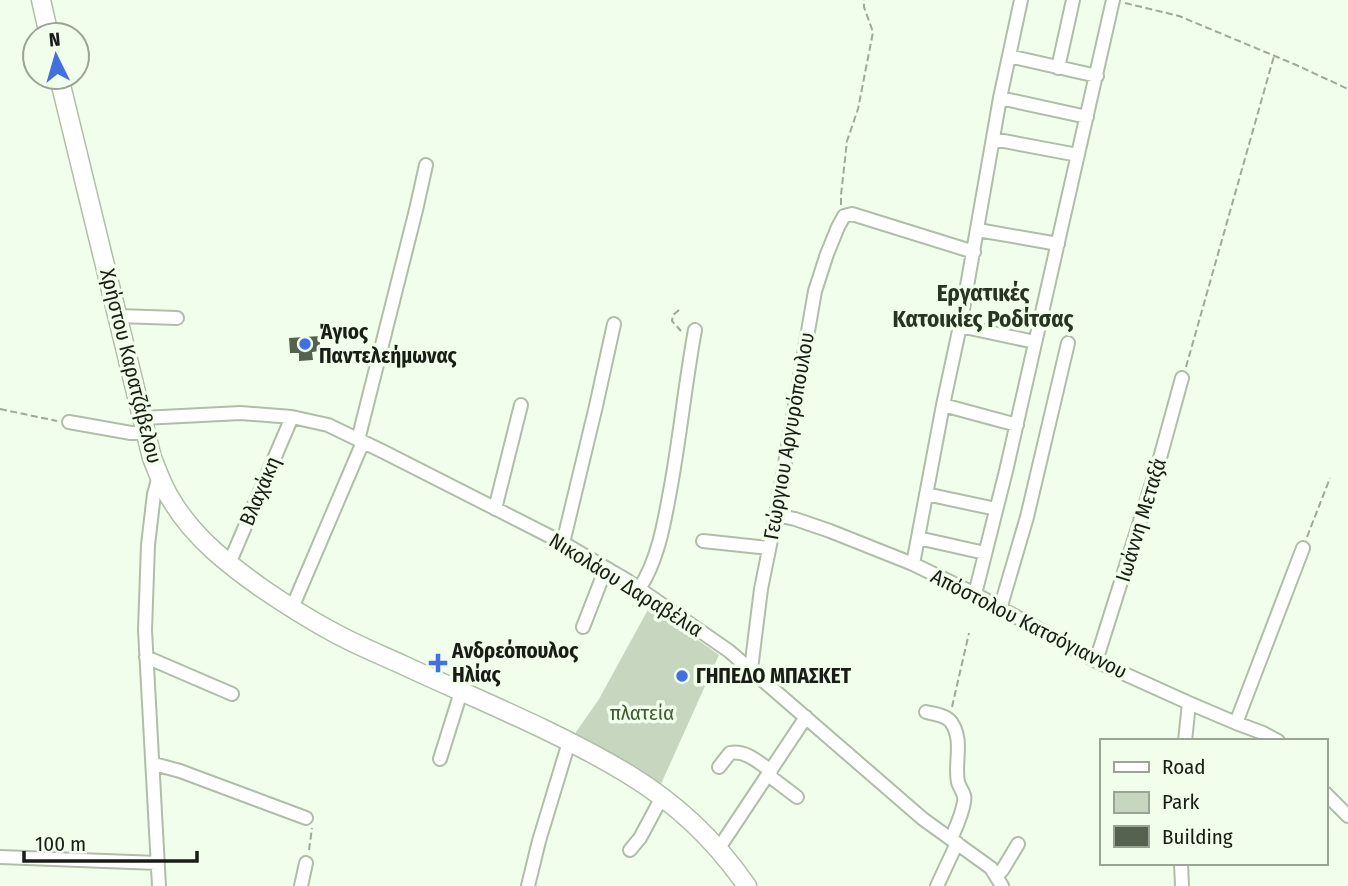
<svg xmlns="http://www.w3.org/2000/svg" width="1348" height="886" font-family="'Fira Sans Condensed',sans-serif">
<rect width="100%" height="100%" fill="#f1feeb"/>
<!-- green -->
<path fill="#c6d6bf" d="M650,606L719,655L661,784L620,758L574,735L599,699Z"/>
<!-- building -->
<path fill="#55624e" d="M320,336V351L312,352L313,360L299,361V353H290L289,338Z"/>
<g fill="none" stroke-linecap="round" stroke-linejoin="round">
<defs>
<path id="street" d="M1009,56L1097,76
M1058,68L1073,0
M1000,98L1087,117
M993,139L1078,155
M978,230L1058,244
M118,316L177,318
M960,326L1035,342
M943,405L1017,425
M142,418L241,413L292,417L328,425L384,452L563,543L628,581L729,651L923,819L991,868L1002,886
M69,422L131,433H146
M358,440L416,210L426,165
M159,476L154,494L148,545L145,630L159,886
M926,494L996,509
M495,509L521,405
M776,515L795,519L830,531L913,564L975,594L1096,661L1189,703L1236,723L1263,733L1278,741
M918,538L985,553
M703,541L769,548
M563,543L596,406L614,324
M229,564L292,417
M913,564L943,405L960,326L1000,98L1021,0
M639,589C658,560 664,524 670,491C680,438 685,384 695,330
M975,594L1006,471L1113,0
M292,608L363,442
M1000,609L1027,517L1068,343
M583,627L606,568
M146,657L232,694
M1096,661L1160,458L1182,378
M751,669L761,589L776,515L815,291L827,254L838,227L844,216L852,214L974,252
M926,712C934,714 946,715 951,722C964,740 954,763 958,782C960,790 966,793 964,802C962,815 956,827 951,839
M1236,723L1303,548
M1185,741L1189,703
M440,759L461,692
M154,764L180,771L306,818
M719,767L730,753C746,750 758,762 771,771
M768,775L797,797
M1325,793L1348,816
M719,848L806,717
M630,850L640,838L662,797
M0,857L158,863
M1181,863L1182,886
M997,876L1003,869L1018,844
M301,886L306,863
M528,886L539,841L569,742
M937,886L957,843"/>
<path id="secondary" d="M41,0L49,35
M59,77L152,458C158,472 163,488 172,501C194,538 229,565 263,589C285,604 307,618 331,631C354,644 379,654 403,665C478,700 557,731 628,774C677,804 714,839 747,886"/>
</defs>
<!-- street casing -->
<use href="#street" stroke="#afbea8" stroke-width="16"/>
<!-- secondary casing -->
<use href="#secondary" stroke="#afbea8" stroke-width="21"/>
<!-- path -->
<path stroke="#9fa99a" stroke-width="2" stroke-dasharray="7 3.5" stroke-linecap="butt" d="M1125,3L1179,16L1294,64L1348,89
M841,205V195L847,141L858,109L873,32L864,7V0
M679,310L673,315L672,321L681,331
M1186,367L1274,56
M0,409L57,421
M1307,537L1330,478
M952,707L969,633
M309,850L312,828"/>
<!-- street -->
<use href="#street" stroke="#fff" stroke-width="12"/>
<!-- secondary -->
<use href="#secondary" stroke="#fff" stroke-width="18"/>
</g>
<!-- markers -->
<g fill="#4270e1" stroke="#f1feeb" stroke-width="2.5">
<circle cx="305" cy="344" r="7"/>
<path d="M434.5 652.5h7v7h7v7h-7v7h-7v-7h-7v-7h7z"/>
<circle cx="682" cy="676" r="7"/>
</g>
<g text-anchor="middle" stroke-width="7" stroke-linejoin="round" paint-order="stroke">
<!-- poi labels -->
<g font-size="21" font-weight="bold" fill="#181d15" stroke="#f1feeb" text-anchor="start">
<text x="319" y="339">Άγιος<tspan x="319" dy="24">Παντελεήμωνας</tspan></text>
<text x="452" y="658">Ανδρεόπουλος<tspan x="452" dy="24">Ηλίας</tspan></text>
<text x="696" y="683">ΓΗΠΕΔΟ ΜΠΑΣΚΕΤ</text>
</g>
<!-- street labels -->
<g font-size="21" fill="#181d15" stroke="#f1feeb">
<text transform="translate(131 366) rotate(76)" y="7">Χρήστου Καρατζάβελου</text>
<text transform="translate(789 436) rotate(-80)" y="7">Γεώργιου Αργυρόπουλου</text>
<text transform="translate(260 491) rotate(-67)" y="7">Βλαχάκη</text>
<text transform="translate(1141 520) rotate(-73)" y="7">Ιωάννη Μεταξά</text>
<text transform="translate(626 585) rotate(32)" y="7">Νικολάου Δαραβέλια</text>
<text transform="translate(1029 624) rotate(27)" y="7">Απόστολου Κατσόγιαννου</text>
</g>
<!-- park labels -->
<g font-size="21" fill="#405c34" stroke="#f1feeb">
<text x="642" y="720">πλατεία</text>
</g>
<!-- neighbourhood labels -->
<g font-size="23" font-weight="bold" fill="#283422" stroke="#f1feeb">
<text x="983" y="301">Εργατικές<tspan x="983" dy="26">Κατοικίες Ροδίτσας</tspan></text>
</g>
</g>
<!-- legend -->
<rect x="1100" y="739" width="228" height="126" fill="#f1feeb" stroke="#9aa495" stroke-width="2"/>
<rect x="1114" y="762" width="35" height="10" fill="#ffffff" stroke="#9aa495" stroke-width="2"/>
<text x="1162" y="774" font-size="21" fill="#181d15">Road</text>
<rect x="1114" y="792" width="35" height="21" fill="#c6d6bf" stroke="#9aa495" stroke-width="2"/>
<text x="1162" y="809" font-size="21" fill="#181d15">Park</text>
<rect x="1114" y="826" width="35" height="21" fill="#55624e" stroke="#9aa495" stroke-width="2"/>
<text x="1162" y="844" font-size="21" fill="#181d15">Building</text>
<!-- north arrow -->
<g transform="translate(56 56) rotate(355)"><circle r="33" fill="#f1feeb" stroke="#9aa495" stroke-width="2"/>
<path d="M0-5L12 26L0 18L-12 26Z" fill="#4270e1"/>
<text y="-10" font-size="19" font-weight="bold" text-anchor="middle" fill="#181d15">N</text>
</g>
<!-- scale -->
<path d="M24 851v10h173v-10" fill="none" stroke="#181d15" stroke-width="3.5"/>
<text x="35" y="851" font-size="21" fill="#181d15" stroke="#f1feeb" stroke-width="5" paint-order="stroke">100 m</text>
</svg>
